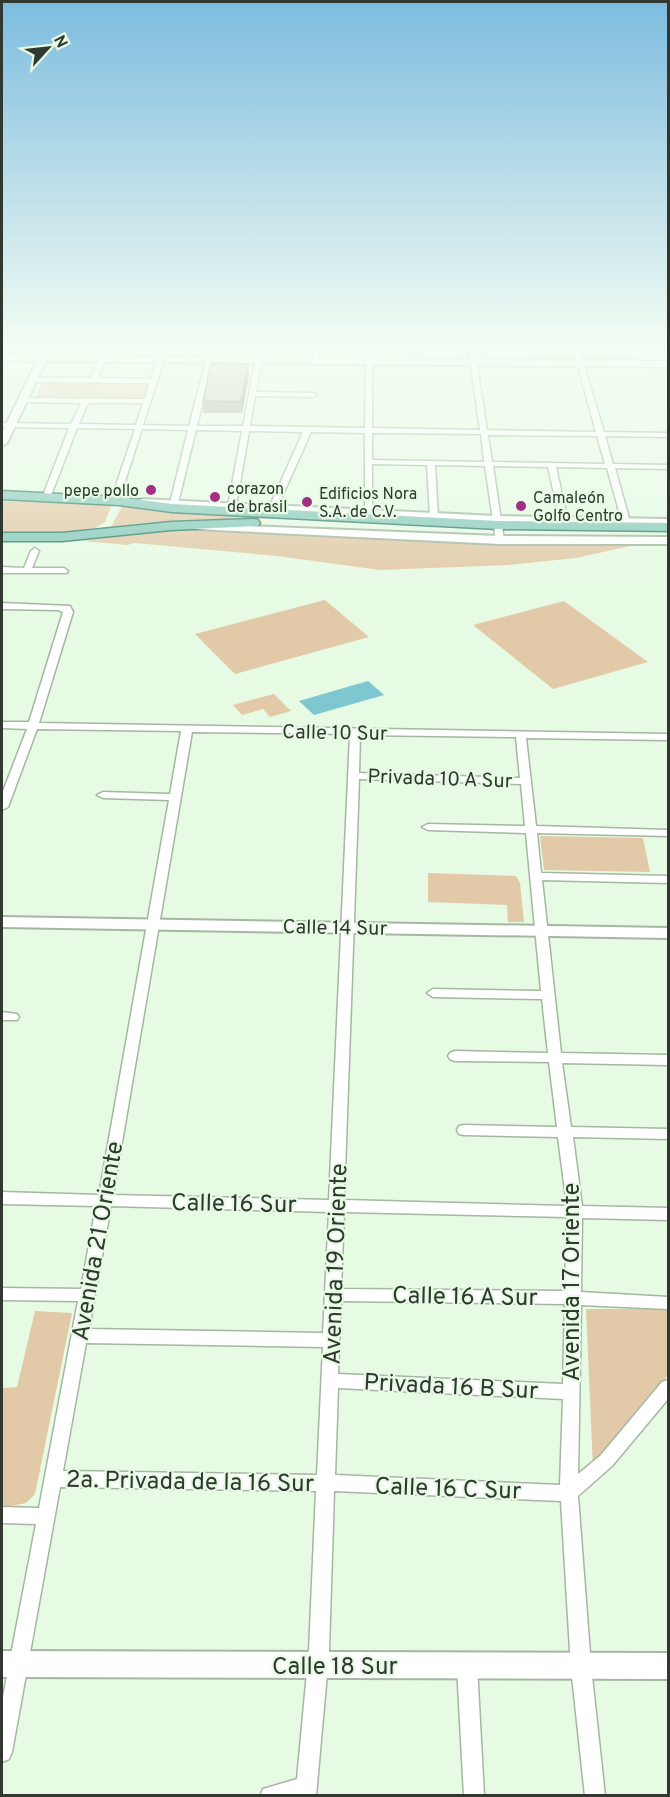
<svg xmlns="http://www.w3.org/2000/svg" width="670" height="1797" font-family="Overpass,sans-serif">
<rect width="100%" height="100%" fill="#e7fae4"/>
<!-- green -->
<path fill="#e2caa8" d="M42,382H149L144,399L35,398Z
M2,501L112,504L105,522L95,528L65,532H2Z
M122,506L493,527V529C366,524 237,510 111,527Z
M186,528L476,543L635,545L576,558L508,565L380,570L277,556L168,546L135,543L127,545L83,541Z
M325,600L369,637L235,674L195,634Z
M564,601L648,662L553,689L473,625Z
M274,694L291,711L270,717L263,709L242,715L233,705Z
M540,836L643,838L650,872L544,870Z
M428,873L516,876L520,883L524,922H508L507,905L428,902Z
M586,1309H668V1375L593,1468Z
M35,1311L72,1313L35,1494L26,1503L2,1508V1388L17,1387Z"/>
<!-- water -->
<path fill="#7ec7d1" d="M368,681L384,695L314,715L299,701Z"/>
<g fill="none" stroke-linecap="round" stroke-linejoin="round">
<defs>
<path id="street" d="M105,345H111L98,378L151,379L163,345H169L143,425L189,426L210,345H216L197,426H243L258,345H264L256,392L313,393L317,395L313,397L255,396L250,426L365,428L366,345H372V428L480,430L468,345H474L487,430L596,432L572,345H578L604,432L668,433V437L605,436L613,464L668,465V469L615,468L630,522L626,525L622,522L607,468L556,467L568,521L564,524L560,521L548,467L493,466L504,540L500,543L496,540L485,466L435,465L438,517L434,520L430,517L427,465L372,464V514L365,516V433L311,432L277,508L273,510L269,508L303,432L249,431L236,506L232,508L228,506L242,431L196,430L178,503L174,505L170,503L188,430L142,429L119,500L115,502L111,500L135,429L77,428L50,498L43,500L42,498L69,428L2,427V423L71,424L81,403L19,402L18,400L22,398L145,399L150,383L32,382L28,380L32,378H91ZM88,403H143L136,425L79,424ZM372,433L481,434L484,462L372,460ZM488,435L597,436L605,464L492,462Z
M313,345H319L318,361L315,363L312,361Z
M35,548L39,551L32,568H64L68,571L67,573H2V567L24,568L31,551Z
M2,603L70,606L73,612L39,723L668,734V740L526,738L536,826L668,830V836L537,833L541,873L668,876V883L542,880L561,1053L668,1055V1065L562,1063L571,1127L668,1129V1139L573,1137L582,1206L668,1208V1220L582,1218L581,1292L668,1297V1309L581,1305L578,1474L600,1456L662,1382L668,1380V1399L612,1466L578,1496L591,1667L605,1796H585L571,1667L561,1501L334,1491L329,1651L316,1796H260L263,1789L297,1779L309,1651L316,1491L60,1487L12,1752L9,1759L2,1762V1702L36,1524L2,1523V1507L39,1508L78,1301L2,1300V1288L81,1289L96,1206L2,1204V1192L99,1195L169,800L103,798L97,795L103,792L170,794L181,731L37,729L8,807L2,810V794L27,729L2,728V722H29L63,612L58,610L2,609ZM192,732L350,734L329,1200L113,1195ZM360,735L516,737L520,778L359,773ZM359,779L521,784L525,826L428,824L422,827L428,830L526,833L541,991L433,989L427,993L433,997L542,999L548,1053L455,1051L450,1053L448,1056L450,1059L455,1061L549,1062L557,1127L464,1125L459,1126L457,1130L459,1134L464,1135L558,1137L567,1206L344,1200ZM111,1206L329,1212L323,1333L89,1329ZM344,1212L567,1217L565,1291L341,1289ZM341,1301L565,1304L563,1384L338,1374ZM86,1343L323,1347L317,1475L63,1471ZM338,1388L563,1399L560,1485L335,1475Z
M2,1012L17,1014L19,1017L17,1020H2Z
M467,1656L474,1659L477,1666L484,1796H464L457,1666L460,1659Z"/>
<path id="secondary" d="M44,345H54L49,356L668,361V367L46,361L7,443L2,446V433L37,361H2V355L39,356Z
M142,499L497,516L668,519V525L497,522L138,504L136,502Z
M199,524L500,536L668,537V544H500L195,529L193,527Z
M2,917L668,928V938L2,927Z
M2,1651L668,1653V1679L2,1677Z"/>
<path id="primary" d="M2,491L119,497L172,504L498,521L668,523V531L498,529L172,512L119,505L2,499Z
M254,519L258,520L260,523L258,526L171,530L62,541H2V533H62L171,522Z"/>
</defs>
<!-- street casing -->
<use href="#street" stroke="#a5b7a2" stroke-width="3"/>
<!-- secondary casing -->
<use href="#secondary" stroke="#a5b7a2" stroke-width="4"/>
<!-- primary casing -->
<use href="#primary" stroke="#36806c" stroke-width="3"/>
<!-- street -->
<use href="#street" fill="#fff" fill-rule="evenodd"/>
<!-- secondary -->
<use href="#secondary" fill="#fff" fill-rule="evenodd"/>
<!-- primary -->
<use href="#primary" fill="#88cabb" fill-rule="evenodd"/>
</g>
<!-- wall -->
<path fill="#a4a690" d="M249,375L242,413H203V401Z"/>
<!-- shaded-wall -->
<path fill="#868775" d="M248,364L249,375L242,413L241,402Z"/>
<!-- building -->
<path fill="#bfc1a7" stroke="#868775" stroke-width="1.5" d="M211,363L248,364L241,402L203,401Z"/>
<!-- sky -->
<linearGradient id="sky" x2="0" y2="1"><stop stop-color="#7dbcdf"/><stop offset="0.58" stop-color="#f4fdf3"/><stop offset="1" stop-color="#f4fdf3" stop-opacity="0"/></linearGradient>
<rect width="670" height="597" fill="url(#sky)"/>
<!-- markers -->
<g fill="#a52e85" stroke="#e7fae4" stroke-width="2">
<circle cx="151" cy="490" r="6"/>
<circle cx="215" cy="497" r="6"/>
<circle cx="307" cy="502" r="6"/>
<circle cx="521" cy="506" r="6"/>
</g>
<g text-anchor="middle" stroke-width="4.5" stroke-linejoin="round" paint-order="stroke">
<!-- far-poi labels -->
<g font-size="16" fill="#303830" stroke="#e7fae4" text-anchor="start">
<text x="227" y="494">corazon<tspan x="227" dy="18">de brasil</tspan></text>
<text x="139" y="496" text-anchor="end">pepe pollo</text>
<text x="319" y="499">Edificios Nora<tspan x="319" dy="18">S.A. de C.V.</tspan></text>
<text x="533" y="503">Camaleón<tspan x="533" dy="18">Golfo Centro</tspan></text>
</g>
<!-- street labels -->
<g font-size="20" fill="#303830" stroke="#e7fae4">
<text transform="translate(335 732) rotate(1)" y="7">Calle 10 Sur</text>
<text transform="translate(440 778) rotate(2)" y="7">Privada 10 A Sur</text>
<text transform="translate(335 927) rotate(1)" y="7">Calle 14 Sur</text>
</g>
<!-- near-street labels -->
<g font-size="24" fill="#303830" stroke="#e7fae4">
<text transform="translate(234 1203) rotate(1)" y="8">Calle 16 Sur</text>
<text transform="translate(97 1241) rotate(-80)" y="8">Avenida 21 Oriente</text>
<text transform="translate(335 1264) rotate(-88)" y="8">Avenida 19 Oriente</text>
<text transform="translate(571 1282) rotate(-90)" y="8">Avenida 17 Oriente</text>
<text transform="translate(465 1296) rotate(1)" y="8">Calle 16 A Sur</text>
<text transform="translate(451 1386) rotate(3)" y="8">Privada 16 B Sur</text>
<text transform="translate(190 1481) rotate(1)" y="8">2a. Privada de la 16 Sur</text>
<text transform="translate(448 1488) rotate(2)" y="8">Calle 16 C Sur</text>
<text x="335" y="1674">Calle 18 Sur</text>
</g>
</g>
<!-- border -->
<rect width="670" height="1797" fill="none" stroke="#303830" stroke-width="6"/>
<!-- north arrow -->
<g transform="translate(48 48) rotate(63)" stroke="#e7fae4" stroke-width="4.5" paint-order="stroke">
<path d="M0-4.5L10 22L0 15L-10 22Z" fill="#303830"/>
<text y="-9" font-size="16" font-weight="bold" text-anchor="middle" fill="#303830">N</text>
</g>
</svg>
